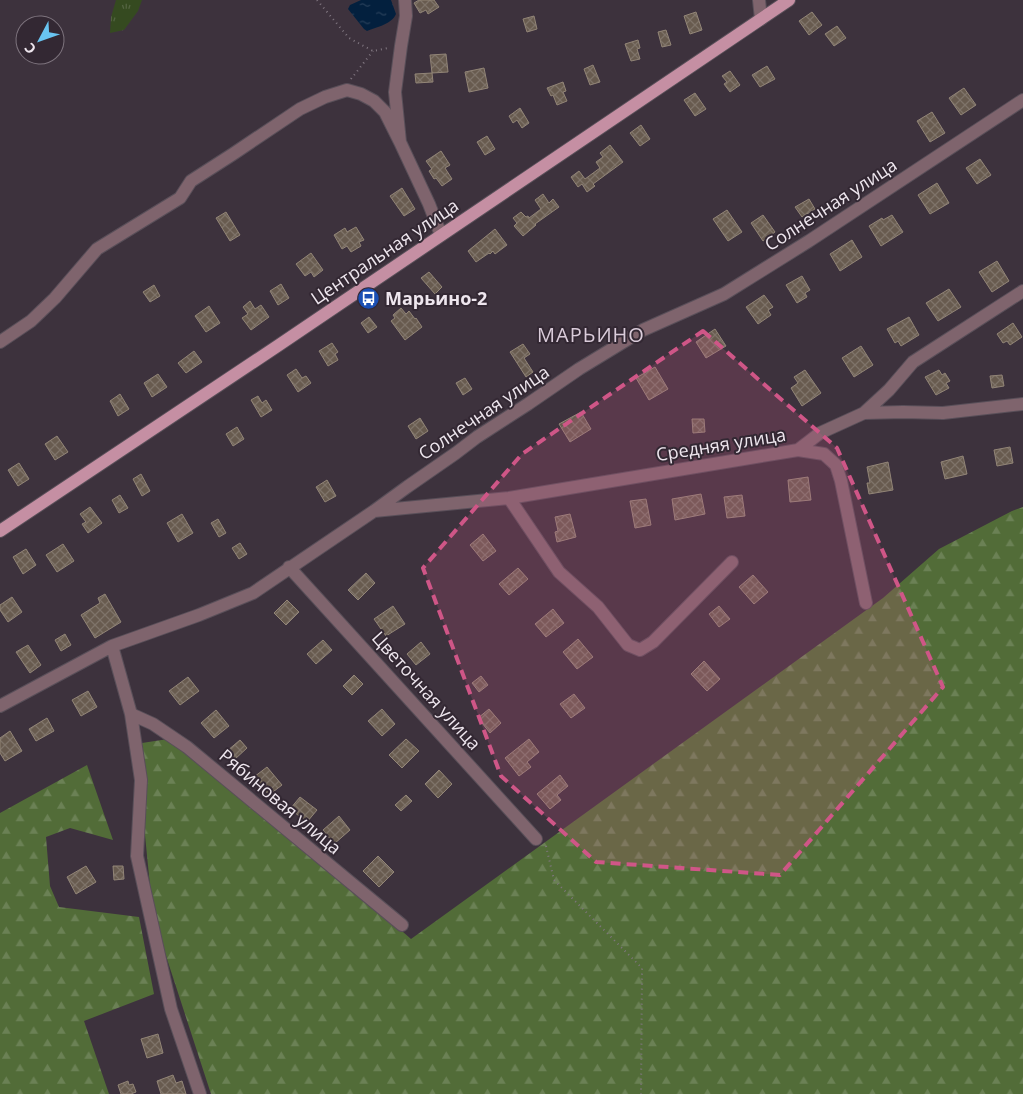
<svg xmlns="http://www.w3.org/2000/svg" width="1023" height="1094" font-family="'Open Sans',sans-serif">
<defs>
<pattern id="grass-tufts" width="24" height="20" patternUnits="userSpaceOnUse" patternTransform="scale(1.25)"><rect width="24" height="20" fill="#354a20"/><path d="M3 7l-1-3M5 7V3M7 7l1-3M15 17l-1-3M17 17v-4M19 17l1-3" fill="none" stroke="#536441"/></pattern>
<pattern id="forest-firs" width="22" height="20" patternUnits="userSpaceOnUse" patternTransform="scale(1.25)"><rect width="22" height="20" fill="#526c38"/><path d="M5 1l3.5 6h-7zM16 11l3.5 6h-7z" fill="#6b8155"/></pattern>
<pattern id="water-ripples" width="26" height="14" patternUnits="userSpaceOnUse" patternTransform="scale(1.25)"><rect width="26" height="14" fill="#03203e"/><path d="M2 4q2-2 4 0t4 0M15 11q2-2 4 0t4 0" fill="none" stroke="#28405a"/></pattern>
<pattern id="building-cross-hatch" width="8" height="8" patternUnits="userSpaceOnUse" patternTransform="scale(1.25)"><rect width="8" height="8" fill="#685b4f"/><path d="M0 0l8 8M0 8l8-8" fill="none" stroke="#7e7369"/></pattern>
</defs>
<rect width="100%" height="100%" fill="#3d323d"/>
<!-- grass -->
<path fill="url(#grass-tufts)" d="M116,0H142L138,11L124,30L110,33L111,17Z"/>
<!-- forest -->
<path fill="url(#forest-firs)" d="M1023,507V1094H211L153,916L143,815L142,743L181,737L411,939L883,598L939,549L1012,511Z
M87,765L113,840L70,828L46,837L50,886L59,907L139,917L154,994L84,1021L109,1094H0V813Z"/>
<!-- water -->
<path fill="url(#water-ripples)" d="M361,0H391L396,14C392,24 377,27 367,31L364,29L348,9L350,5Z"/>
<!-- building -->
<path fill="url(#building-cross-hatch)" stroke="#928577" d="M419,0H434L439,7L428,14L426,10L420,13L414,3Z
M696,12L702,30L690,34L684,16Z
M812,12L822,25L809,35L799,21Z
M534,16L537,29L527,32L523,19Z
M837,26L846,38L834,46L825,34Z
M666,30L671,45L662,47L658,32Z
M638,40L640,48L637,49L640,59L631,61L625,44Z
M446,54L448,72L432,73L430,55Z
M593,65L600,82L590,85L584,69Z
M767,66L775,79L760,87L752,75Z
M484,68L488,88L469,92L465,72Z
M730,71L740,85L730,92L724,84L727,82L722,76Z
M432,73L433,82L416,83L415,74Z
M563,82L566,91L563,92L567,101L557,105L553,95L551,96L547,88Z
M964,88L976,105L961,115L949,98Z
M695,93L706,109L695,116L684,100Z
M520,108L529,123L522,128L517,120L513,123L509,116Z
M932,112L945,133L930,142L917,121Z
M641,125L650,139L640,146L630,133Z
M487,136L495,149L485,155L477,142Z
M610,145L623,162L593,184L595,186L587,192L582,184L578,187L571,177L579,171L585,179L600,168L596,162L603,157L600,153Z
M441,151L450,165L445,168L452,179L442,186L436,178L434,179L429,171L432,169L426,161Z
M980,159L991,175L977,184L966,168Z
M937,183L949,203L930,214L918,195Z
M402,188L415,209L404,216L390,196Z
M543,194L549,203L553,199L559,207L535,224L536,225L523,236L514,226L517,223L513,218L521,212L526,217L528,216L529,218L541,209L535,200Z
M809,199L815,209L802,217L795,207Z
M727,210L742,232L728,241L713,219Z
M226,212L240,235L230,241L216,218Z
M763,215L775,232L763,241L751,223Z
M892,215L903,232L881,246L869,226L882,218L883,220Z
M356,227L364,240L359,242L361,246L351,252L347,246L342,249L334,235L345,228L347,232Z
M495,229L507,245L495,254L493,251L490,254L489,253L476,262L468,251Z
M852,240L862,257L840,271L830,254Z
M311,253L323,270L314,277L311,272L305,276L296,264Z
M997,261L1009,281L992,292L979,272Z
M429,272L442,287L435,294L421,278Z
M802,276L810,290L805,293L807,297L797,303L786,285Z
M281,284L289,298L278,305L270,291Z
M154,285L160,296L150,302L143,292Z
M949,289L961,307L938,321L926,303Z
M764,295L773,307L768,310L771,315L758,324L746,307Z
M250,301L255,309L261,305L269,317L251,330L242,318L248,314L243,307Z
M209,306L220,323L206,332L195,316Z
M401,308L406,314L409,311L415,319L416,318L422,327L405,340L391,321L395,318L393,315Z
M369,317L377,327L368,333L361,323Z
M909,317L919,335L901,346L898,341L895,343L887,329Z
M1013,323L1022,337L1010,345L1007,341L1003,343L997,334Z
M715,329L726,346L706,358L696,342Z
M332,343L338,352L335,354L338,360L328,366L319,351Z
M523,344L530,354L524,358L533,372L526,377L510,352Z
M861,346L873,365L854,377L842,358Z
M194,351L202,362L186,373L178,363Z
M655,367L668,389L649,400L636,378Z
M296,369L302,378L306,376L311,383L298,392L287,375Z
M805,370L821,393L802,406L791,388L798,383L794,377Z
M939,370L942,375L945,373L950,381L946,383L949,388L936,395L925,377Z
M158,374L167,387L152,397L144,383Z
M1002,375L1004,386L992,388L990,376Z
M465,378L472,389L463,395L456,383Z
M120,394L129,409L118,416L110,401Z
M258,396L262,403L266,400L272,410L261,417L251,400Z
M581,412L591,429L570,442L559,424Z
M420,418L428,431L416,439L408,426Z
M692,419H704L705,432L693,433Z
M237,427L244,439L233,446L226,434Z
M57,436L68,452L55,460L45,444Z
M1010,447L1013,463L997,466L994,450Z
M963,456L967,474L945,479L941,462Z
M888,462L893,490L869,494L867,483H870L867,467Z
M19,463L29,479L18,486L8,470Z
M141,474L150,491L142,496L133,479Z
M808,477L811,500L790,502L788,480Z
M327,480L336,496L325,502L316,487Z
M701,494L705,514L675,520L672,499Z
M120,495L128,508L119,513L112,500Z
M742,495L745,516L727,518L724,497Z
M646,499L651,525L635,528L630,501Z
M90,507L102,523L88,533L82,524L86,522L80,514Z
M182,514L193,533L178,542L167,523Z
M570,514L576,537L557,542L555,532L558,531L555,517Z
M218,519L226,533L219,537L211,523Z
M483,534L496,551L483,561L470,545Z
M240,543L247,554L239,559L232,548Z
M63,544L74,561L57,572L46,555Z
M26,549L36,565L23,574L13,557Z
M518,568L528,579L509,595L499,584Z
M366,573L375,583L358,600L348,590Z
M753,575L768,592L754,604L739,587Z
M105,594L121,622L95,638L81,615L100,603L98,598Z
M12,597L22,612L8,622L0,610V605Z
M287,600L299,612L286,625L274,613Z
M393,606L405,624L386,636L374,619Z
M719,606L730,619L719,627L709,614Z
M553,609L564,623L546,637L535,624Z
M65,634L71,645L61,651L55,640Z
M578,639L593,657L577,669L563,652Z
M323,640L332,650L316,664L307,654Z
M421,642L430,654L416,665L407,654Z
M28,645L41,665L30,673L16,652Z
M704,661L720,679L707,691L691,674Z
M354,675L363,684L352,695L343,686Z
M481,676L488,685L479,692L472,683Z
M188,677L199,691L180,705L169,691Z
M88,691L97,707L81,716L72,700Z
M574,694L585,708L571,718L560,704Z
M382,709L395,724L382,736L368,721Z
M489,709L501,723L490,733L478,718Z
M216,710L229,726L214,738L201,723Z
M47,718L54,731L36,741L29,729Z
M10,731L22,751L5,761L0,753V738Z
M406,739L419,751L402,768L389,755Z
M529,739L539,752L527,762L531,767L519,776L505,758Z
M240,740L247,748L234,760L227,751Z
M267,767L282,785L269,795L254,777Z
M439,770L452,784L438,798L425,784Z
M560,775L568,786L557,795L561,800L550,809L537,794Z
M406,795L412,801L401,811L395,805Z
M300,797L317,810L307,822L290,809Z
M339,816L350,830L334,844L323,830Z
M378,856L394,872L379,887L363,871Z
M86,866L96,882L76,894L67,877Z
M113,866H123L124,879L114,880Z
M158,1034L163,1053L147,1058L141,1039Z
M173,1075L176,1083L182,1081L186,1094H161L157,1081Z
M128,1081L129,1085L133,1084L136,1092L131,1094H121L118,1085Z"/>
<g fill="none" stroke-linecap="round" stroke-linejoin="round">
<defs>
<path id="minor" d="M405,0L406,16L401,46L395,92L400,142L429,204L441,235
M759,0L761,19
M0,342L31,321L55,298L97,249L180,198L191,181L233,154L300,109L325,97L347,90L361,94L374,101L385,112L400,142
M864,413L903,412L943,413L1023,404
M798,450L824,454L836,465L841,481L866,603
M509,498L559,572L598,607L628,645L640,650L653,642L732,562
M374,511L509,498L798,450L820,433L864,413L889,390L913,362L1023,291
M289,567L536,839
M112,646L131,714L141,780L137,856L171,1009L200,1094
M0,706L112,646L199,615L253,593L374,511L407,487L456,453L477,437L528,404L579,369L643,330L724,294L809,241L1023,100
M131,714L153,724L187,747L402,925"/>
<path id="major" d="M0,531L279,345L789,0"/>
</defs>
<!-- minor casing -->
<use href="#minor" stroke="#594f59" stroke-width="14"/>
<!-- major casing -->
<use href="#major" stroke="#594f59" stroke-width="14"/>
<!-- path -->
<path stroke="#817781" stroke-width="2" stroke-dasharray="1 4" stroke-linecap="butt" d="M317,0L349,38L373,51L388,48
M351,79L373,51
M546,846L554,880L642,968L641,1094"/>
<!-- minor -->
<use href="#minor" stroke="#7f646d" stroke-width="12"/>
<!-- major -->
<use href="#major" stroke="#c58fa3" stroke-width="12"/>
</g>
<!-- marked area -->
<path fill="#cf5687" fill-opacity="0.2" stroke="#cf5687" stroke-width="4" stroke-dasharray="10 6" stroke-linejoin="round" d="M703,331L837,448L943,687L780,875L596,862L501,776L423,568L522,454Z"/>
<!-- icons -->
<defs>
<symbol id="bus-disc" viewBox="-11 -11 22 22"><circle r="9.5" fill="#1a4fb4" stroke="#332833"/><path d="M-5-6H5V4H4V6H2V4H-2V6H-4V4H-5ZM-3.5-4V0h7V-4ZM-3.5 1.2v1.5H-2V1.2ZM2 1.2v1.5H3.5V1.2Z" fill="#fff"/></symbol>
</defs>
<g fill-rule="evenodd">
<use href="#bus-disc" x="356" y="286" width="25" height="25"/>
</g>
<g text-anchor="middle" stroke-width="4" stroke-linejoin="round" paint-order="stroke">
<!-- street labels -->
<g font-size="18" fill="#eee6ee" stroke="#332833">
<text transform="translate(831 205) rotate(-33)" y="6">Солнечная улица</text>
<text transform="translate(385 252) rotate(-34)" y="6">Центральная улица</text>
<text transform="translate(484 413) rotate(-34)" y="6">Солнечная улица</text>
<text transform="translate(721 445) rotate(-9)" y="6">Средняя улица</text>
<text transform="translate(426 691) rotate(48)" y="6">Цветочная улица</text>
<text transform="translate(280 802) rotate(40)" y="6">Рябиновая улица</text>
</g>
<!-- poi labels -->
<g font-size="18" font-weight="bold" fill="#eee6ee" stroke="#332833" text-anchor="start">
<text x="385" y="305">Марьино-2</text>
</g>
<!-- quarter labels -->
<g font-size="20" letter-spacing="1" fill="#daccda" stroke="#332833">
<text x="591" y="342">МАРЬИНО</text>
</g>
</g>
<!-- north arrow -->
<g transform="translate(40 40) rotate(229)"><circle r="24" fill="#332833" stroke="#7e747e"/>
<path d="M0-4L9 19L0 12L-9 19Z" fill="#69c4f1"/>
<text y="-8" font-size="14" font-weight="bold" text-anchor="middle" fill="#eee6ee">С</text>
</g>
</svg>
